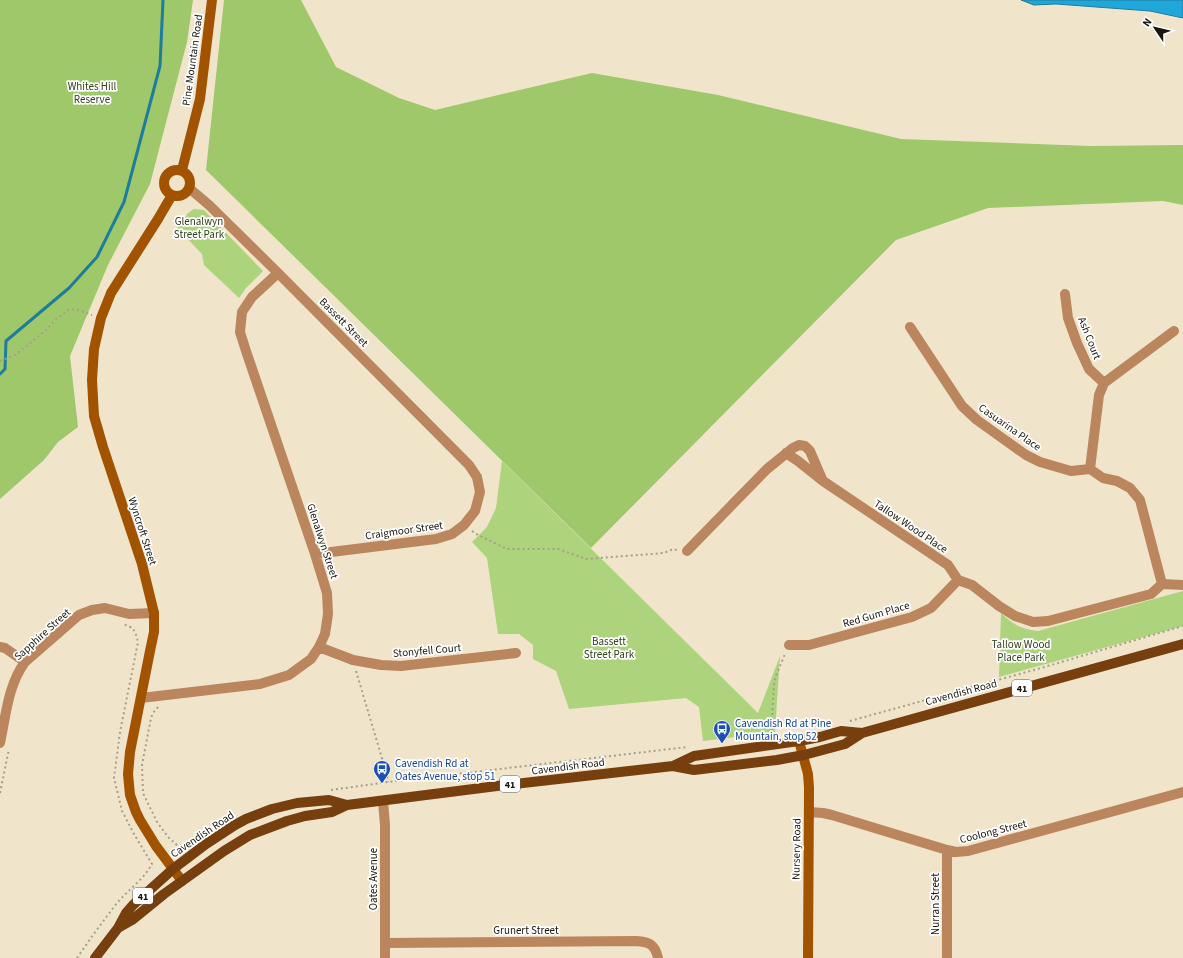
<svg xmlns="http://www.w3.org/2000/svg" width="1183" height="958" font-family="'Source Sans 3',sans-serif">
<rect width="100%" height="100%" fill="#f0e5cb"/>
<!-- green -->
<path fill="#add37d" d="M194,209L204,210L263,271L246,288L239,298L204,265L202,254L177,228L188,213Z
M502,461L758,713L780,656L775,732L703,741L699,707L686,698L569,709L556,671L533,659V645L519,634H498L487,558L472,542L487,527L496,508Z
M1183,591V626L999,677L1001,613C1014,625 1020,629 1038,631Z"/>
<!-- forest -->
<path fill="#9fc86a" d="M0,0H193L187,42L150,184L108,265L70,356L78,427L58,442L44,460L0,499Z
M224,0H301L336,67L399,98L435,110L592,73L718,95L901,139L1091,146L1183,145V205L1163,201L988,208L896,240L591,548L206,170Z"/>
<!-- water -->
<path fill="#20a7da" stroke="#1e7c9c" d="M1021,0H1183V18L1150,11L1056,4L1034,5Z"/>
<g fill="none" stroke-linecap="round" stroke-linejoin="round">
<!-- stream -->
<path stroke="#1e7c9c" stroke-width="3" d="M0,374L5,369L6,341L69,288L97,257L124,202L160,66L163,0"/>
<!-- path -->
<path stroke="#a89f8b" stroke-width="2" stroke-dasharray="2 3" stroke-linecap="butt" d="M0,361L15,355L45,331L55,320L70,309L78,310L92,315
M472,531L478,535L507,549H558L586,559L664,553L673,549L677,550
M356,671L387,775L388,782
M158,707L153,713L151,718L142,765L143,793L157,822L169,838L177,845L186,846
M850,721L1041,668L1183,626
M771,735L774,685L775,678L785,654
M331,790L388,782L688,747
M0,793L9,749
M77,958C90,939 103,921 117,903C128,890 144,879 152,864L134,834L122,811L114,778L120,732L138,642C135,630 134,627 122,624"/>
<!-- street -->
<path stroke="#bb855e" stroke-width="10" d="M189,188L209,205L278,273L469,465L477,477L480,492L475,511L464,525L452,534L436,539L315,554
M1065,294L1068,318L1077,343L1089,369L1104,383
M910,327L962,406L977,420L1026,455L1040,462L1071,471L1090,469L1103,478L1117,481L1130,488L1140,500L1162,584
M786,453L798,461L823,481L948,565L958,580L972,585L999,606L1015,616L1033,622L1048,621L1151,594L1162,584L1183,585
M1090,469L1099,395L1104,383L1174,331
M687,551L767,469L793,448L799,445L805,446L810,451L822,479
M789,645H809L912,617L931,608L958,580
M0,647L5,648L25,662
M319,647L353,660L381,665L401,666L516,653
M141,698L260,684L289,675L311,659L319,647L325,634L328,614L327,593L315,554L246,351L240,332L242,312L252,297L278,273
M0,743C6,715 8,685 25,662L79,615L92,610L105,608L129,614L154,613
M383,801L385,825V958
M809,812L823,813L832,815L947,850L956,852L968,851L1183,792
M947,850V958
M385,943L636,941C649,942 655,944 658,958"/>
<!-- secondary -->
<path stroke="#a15300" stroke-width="10" d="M182,170L200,99L212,0
M164 183a13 13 0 1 1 26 0a13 13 0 1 1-26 0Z
M172,195L158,219L111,293L101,318L94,349L92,380L94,416L103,447L142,564L154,613V632L150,651L130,752L128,774L130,795L136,812L140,820L156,846L182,881
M799,741L808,774L809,788L808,958"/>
<!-- primary -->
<path stroke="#763f0d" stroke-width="10" d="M673,766L694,756L799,741L820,737L841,731L862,733
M118,928L132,920L164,894L224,851L250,835L287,821L305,816L332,812L347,805L505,785L673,766L694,770L777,760L804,755L845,744L862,733L1183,644
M95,958L118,928L126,913L133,905L173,869L206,844L235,825L246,819L272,809L297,803L329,800L347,805"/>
</g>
<!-- icons -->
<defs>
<symbol id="bus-pin" viewBox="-11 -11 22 30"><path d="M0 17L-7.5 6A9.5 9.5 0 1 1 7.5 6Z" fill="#1a4fb4" stroke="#fff"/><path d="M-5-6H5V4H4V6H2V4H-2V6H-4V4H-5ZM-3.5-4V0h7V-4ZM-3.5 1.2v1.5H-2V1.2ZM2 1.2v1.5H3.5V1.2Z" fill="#fff"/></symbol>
</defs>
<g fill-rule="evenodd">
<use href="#bus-pin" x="712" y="719" width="20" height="27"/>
<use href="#bus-pin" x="372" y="759" width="20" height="27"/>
</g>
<g text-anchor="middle" stroke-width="3.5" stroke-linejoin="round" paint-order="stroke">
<!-- shield labels -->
<g fill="#fff" stroke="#5f5c56" stroke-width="1">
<rect x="1012" y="680" width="20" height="16" rx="3"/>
<rect x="500" y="776" width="20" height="16" rx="3"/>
<rect x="133" y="888" width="20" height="16" rx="3"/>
</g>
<g font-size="10" font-weight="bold" fill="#1a160d">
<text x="1022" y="692">41</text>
<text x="510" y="788">41</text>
<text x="143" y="900">41</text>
</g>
<!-- street labels -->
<g font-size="11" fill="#1a160d" stroke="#fff">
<text transform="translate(192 60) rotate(-82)" y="4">Pine Mountain Road</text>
<text transform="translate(344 322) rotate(45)" y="4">Bassett Street</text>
<text transform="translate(1090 338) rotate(68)" y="4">Ash Court</text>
<text transform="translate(1010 427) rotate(35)" y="4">Casuarina Place</text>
<text transform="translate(911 526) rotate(34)" y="4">Tallow Wood Place</text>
<text transform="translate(404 530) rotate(-8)" y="4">Craigmoor Street</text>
<text transform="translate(143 531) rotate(72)" y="4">Wyncroft Street</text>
<text transform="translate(323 541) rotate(72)" y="4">Glenalwyn Street</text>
<text transform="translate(876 614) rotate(-16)" y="4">Red Gum Place</text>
<text transform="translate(42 634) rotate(-42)" y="4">Sapphire Street</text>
<text transform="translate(427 650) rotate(-5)" y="4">Stonyfell Court</text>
<text transform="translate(961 692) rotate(-15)" y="4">Cavendish Road</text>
<text transform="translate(568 766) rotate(-7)" y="4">Cavendish Road</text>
<text transform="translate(993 831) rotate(-14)" y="4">Coolong Street</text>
<text transform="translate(202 834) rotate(-34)" y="4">Cavendish Road</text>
<text transform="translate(796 849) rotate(-89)" y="4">Nursery Road</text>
<text transform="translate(373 879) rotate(-90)" y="4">Oates Avenue</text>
<text transform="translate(935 904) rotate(-90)" y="4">Nurran Street</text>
<text x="526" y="934">Grunert Street</text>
</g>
<!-- park labels -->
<g font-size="11" fill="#31411b" stroke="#fff">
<text x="92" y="90">Whites Hill<tspan x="92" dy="13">Reserve</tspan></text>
<text x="199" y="225">Glenalwyn<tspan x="199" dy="13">Street Park</tspan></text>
<text x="609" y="645">Bassett<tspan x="609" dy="13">Street Park</tspan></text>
<text x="1021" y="648">Tallow Wood<tspan x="1021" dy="13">Place Park</tspan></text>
</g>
<!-- transit labels -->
<g font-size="11" fill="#164399" stroke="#fff" text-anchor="start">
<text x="735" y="727">Cavendish Rd at Pine<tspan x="735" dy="13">Mountain, stop 52</tspan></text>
<text x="395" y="767">Cavendish Rd at<tspan x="395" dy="13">Oates Avenue, stop 51</tspan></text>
</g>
</g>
<!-- north arrow -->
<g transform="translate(1155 28) rotate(305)" stroke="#ffffff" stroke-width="3" paint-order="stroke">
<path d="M0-3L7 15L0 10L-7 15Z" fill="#1a160d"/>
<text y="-6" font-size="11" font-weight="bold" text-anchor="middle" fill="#1a160d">N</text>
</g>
</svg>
